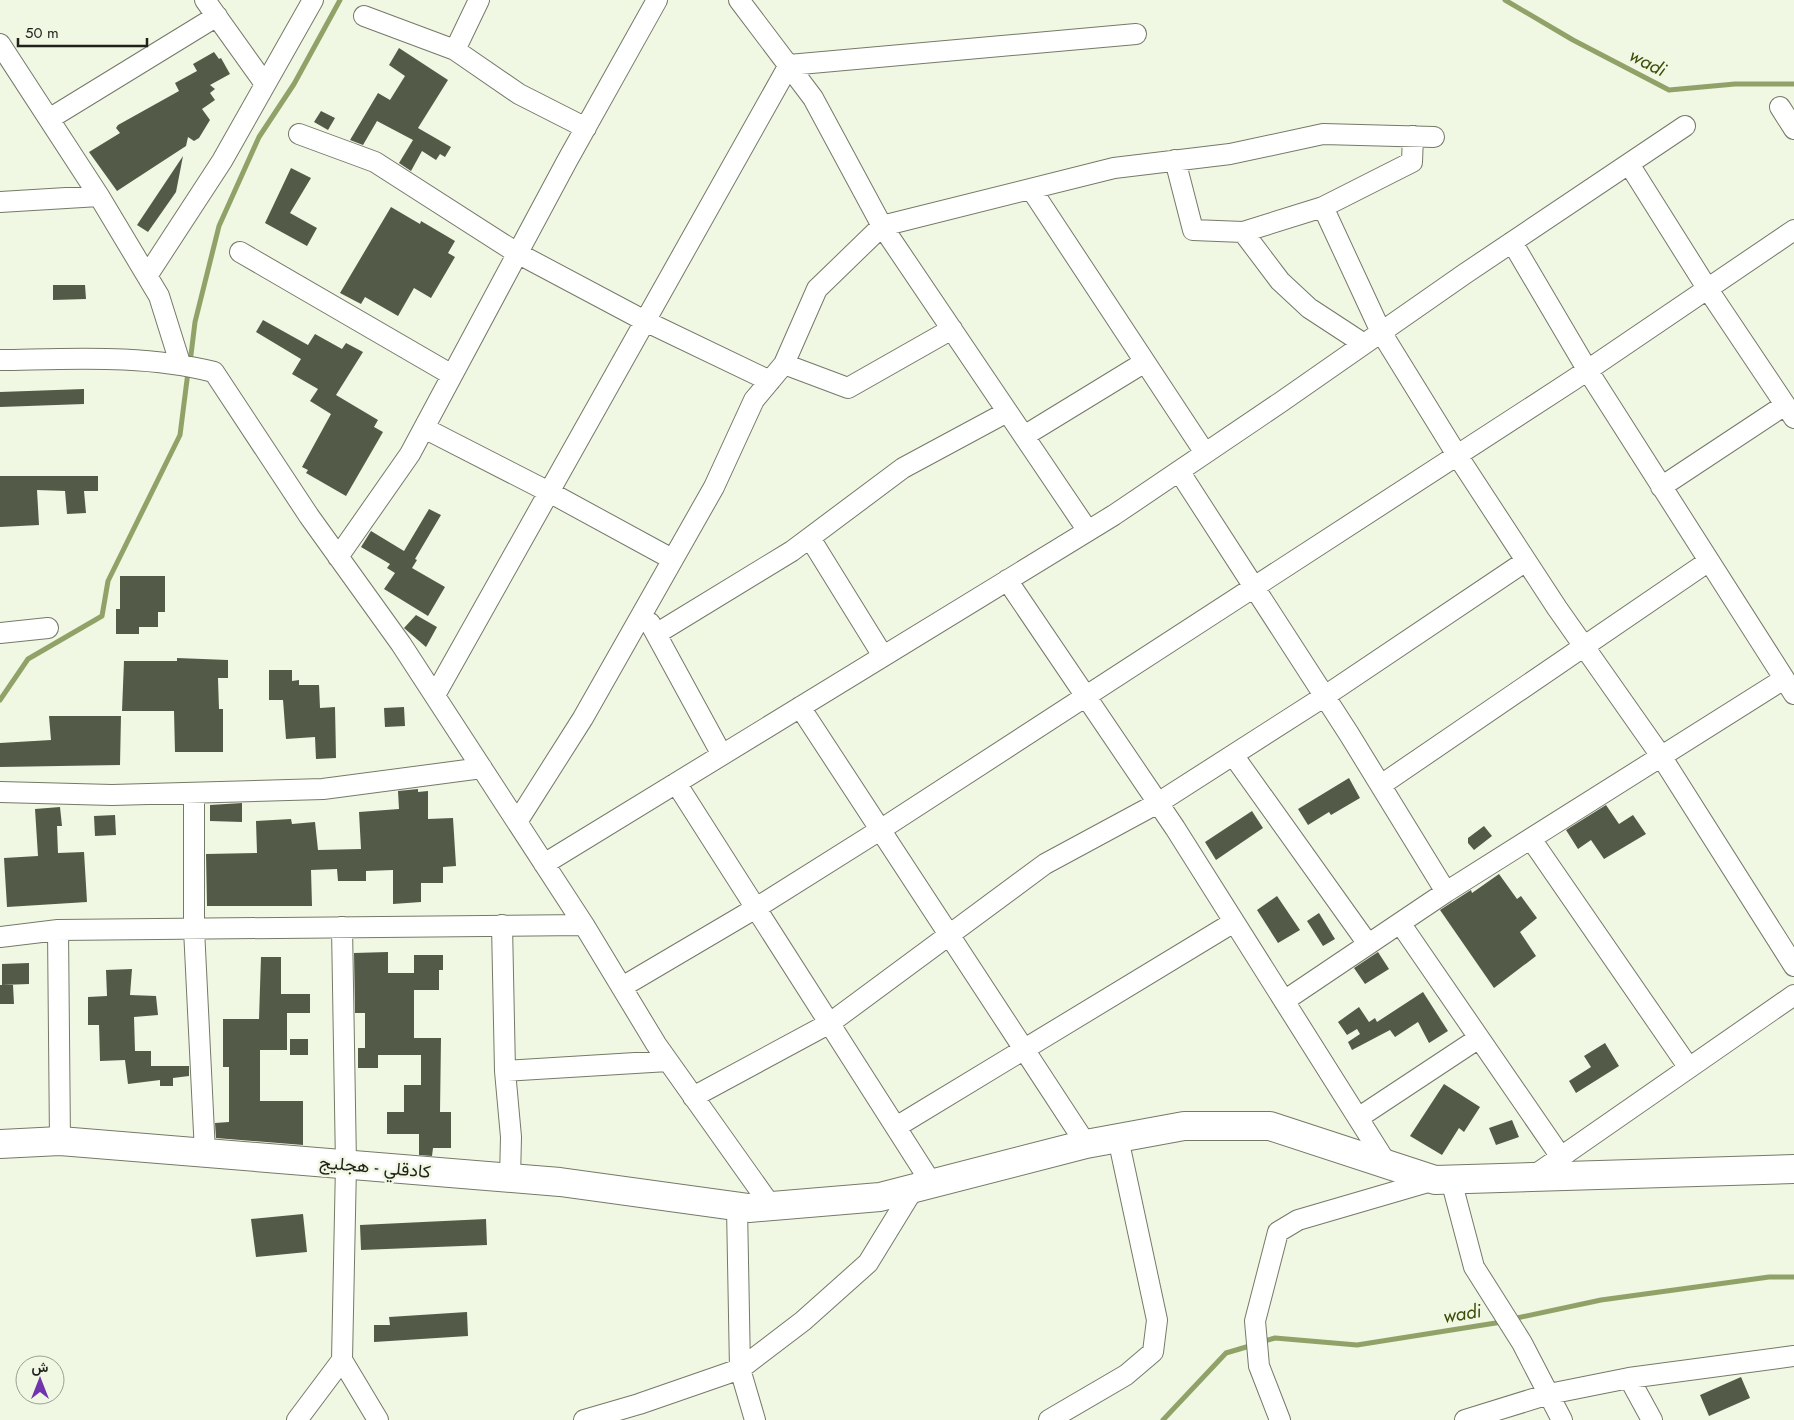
<svg xmlns="http://www.w3.org/2000/svg" width="1794" height="1420" font-family="Jost,Vazirmatn,sans-serif">
<rect width="100%" height="100%" fill="#f0f7e3"/>
<g fill="none" stroke-linecap="round" stroke-linejoin="round">
<!-- stream -->
<path stroke="#91a268" stroke-width="5" d="M1505,0L1573,40L1669,90L1735,84H1794
M190,363L195,322L219,226L259,137L294,84L340,0
M0,700L28,659L102,616L108,581L180,435L188,372
M1512,1319L1601,1300L1769,1277H1794
M1261,1342L1275,1338L1357,1345L1502,1322
M1163,1420L1226,1353L1253,1345"/>
</g>
<!-- building -->
<path fill="#545a48" d="M399,48L448,80L418,128L451,147L445,157L440,154L436,160L422,151L411,171L399,163L413,140L377,121L363,145L350,140L378,93L390,100L405,76L389,65Z
M214,52L219,59L221,58L230,74L210,85L215,89L210,93L215,100L202,109L210,120L199,138L194,141L188,137L186,146L117,191L89,152L120,133L116,128L118,125L179,91L175,83L197,71L193,64Z
M321,111L335,118L328,130L314,122Z
M183,156L176,192L148,232L137,225Z
M291,168L311,178L290,213L317,228L307,246L265,223Z
M391,207L420,224L421,221L455,241L448,253L455,257L431,298L414,288L398,316L365,297L361,304L340,293Z
M53,285H85L86,299L53,300Z
M263,320L308,345L315,334L342,349L346,343L363,352L336,395L378,420L374,427L383,432L346,496L306,473L308,470L302,467L331,414L310,401L318,389L292,374L301,359L256,332Z
M84,389V404L0,407V392Z
M0,476H98V491H84L86,513L67,514L65,491L37,490L39,525L0,527Z
M429,509L441,515L415,559L417,560L412,568L445,587L428,616L384,589L395,573L387,568L390,564L361,547L371,531L404,551Z
M120,576H165V612H158V627H139V634H116V609H120Z
M416,615L437,627L426,647L404,628Z
M177,658L228,660V678H218L219,709H223V752H175L174,711H122L124,661H177Z
M269,670H292V681L299,680V685H319L320,708L335,707L336,758L316,759L315,737L286,739L283,700H269Z
M404,707L405,726L385,727L384,708Z
M49,716H121L120,765L0,767V743L51,740Z
M1349,778L1360,798L1331,815L1329,812L1308,825L1298,809Z
M418,789V792L428,791V819L453,818L456,866L443,867V883H421V902L393,904V870L366,871V881H338L337,869L311,870L312,906H207L206,854L257,853L256,821L291,819L292,824L315,822L318,850L361,849L359,812L399,809L398,791Z
M242,803V822L210,821V805Z
M1606,805L1619,824L1633,815L1646,834L1604,859L1591,840L1578,849L1566,830Z
M60,807L62,826H57L58,853L84,852L87,902L7,907L4,858L38,856L35,809Z
M1252,811L1263,828L1216,860L1205,842Z
M115,815L116,835L95,836L94,816Z
M1484,826L1492,836L1474,850L1468,843V838Z
M1499,874L1517,899L1521,896L1537,918L1520,932L1536,956L1494,988L1440,910L1471,890L1472,893Z
M1277,896L1300,930L1278,943L1257,910Z
M1319,913L1335,939L1323,946L1307,921Z
M388,952V973H414V955H443V970H439V990H414V1038H441L440,1112H451V1148H433L432,1156L419,1155V1134H387V1112H404V1085H421V1055H378V1068H358V1048H365V1013H355L354,953Z
M1378,952L1389,969L1365,984L1354,968Z
M261,957H281V994H310V1013H287V1050H260V1101H303V1145L216,1138L215,1123L229,1122V1067H223V1019H259Z
M29,963V984L2,985V964Z
M132,969L130,995L156,996L158,1015L134,1017L135,1051H151V1066H189V1076L173,1078V1086H160V1080L128,1084L125,1060L100,1061L99,1025H88V997L107,996L106,970Z
M0,985H13L14,1004H0Z
M1423,992L1448,1031L1429,1043L1418,1022L1395,1037L1390,1030L1352,1050L1348,1042L1360,1034L1357,1029L1347,1035L1338,1022L1359,1007L1369,1022L1375,1018L1377,1022Z
M290,1039H308V1055H290Z
M1605,1043L1619,1066L1576,1093L1569,1081L1591,1067L1584,1056Z
M1444,1084L1480,1107L1464,1132L1459,1128L1442,1155L1410,1136Z
M1512,1120L1519,1137L1496,1145L1489,1128Z
M303,1214L307,1252L256,1257L251,1219Z
M486,1219L487,1245L361,1250L360,1225Z
M467,1312L468,1336L374,1342V1325H390L389,1317Z
M1741,1377L1750,1398L1709,1416L1700,1395Z"/>
<g fill="none" stroke-linecap="round" stroke-linejoin="round">
<defs>
<path id="street" d="M205,0L265,84
M739,0L813,98L882,226L1088,531
M364,16L455,50L519,94L586,128
M0,44L99,196L159,296L180,363
M455,50L479,0
M1780,107L1794,129
M49,119L217,16
M299,134L375,162L517,253L645,321L770,381
M1175,160L1193,230L1243,232L1323,207L1412,162L1413,136
M1629,164L1707,288L1794,418
M1031,189L1205,453
M0,202L99,196
M1323,207L1381,332L1457,455L1557,608L1661,756L1794,966
M1243,232L1280,281L1309,308L1364,344
M1512,242L1588,371L1794,694
M240,252L452,375
M147,276L222,161L313,0
M0,360C71,359 145,354 214,372L309,516L401,644L584,925L656,1044L771,1206
M784,364L848,388L952,329
M424,428L549,492L672,559
M1024,436L1145,362
M1179,471L1349,734L1446,892
M1661,487L1785,405
M810,538L883,656
M338,557L410,454L567,161L657,0
M1007,580L1175,828L1387,1164
M650,623L722,755
M0,633L48,628
M656,634L792,551L903,468L1007,412
M435,695L789,65L1136,34
M800,707L1086,1144
M1233,755L1368,944
M676,783L932,1184
M1381,785L1709,561
M0,792L112,795L323,789L482,768
M194,793V929L205,1153
M517,822L583,718L714,487L754,400L784,364L817,289L882,226L1114,168L1230,154L1323,134L1434,137
M1531,839L1689,1068
M544,864L1114,515L1281,402L1466,273L1685,126
M1400,923L1561,1157
M502,925L505,1071L511,1137L510,1178
M58,930L60,1141
M0,937L58,930L584,925
M622,987L756,908L880,830L1573,380L1794,230
M1284,1001L1446,892L1784,679
M505,1071L668,1061
M693,1097L830,1023L1045,864L1158,803L1325,696L1526,561
M1358,1118L1479,1038
M896,1127L1234,922
M1532,1177L1794,995
M1451,1180L1474,1267L1522,1343L1562,1420
M737,1207L740,1369L755,1420
M342,1360L378,1420
M1629,1378L1652,1420
M297,1420L342,1360L346,1165L342,927
M584,1420L639,1404L740,1369L803,1321L868,1263L914,1188
M1049,1420L1126,1375L1153,1352L1157,1320L1118,1138
M1280,1420L1259,1366L1255,1321L1278,1232L1298,1220L1435,1180
M1465,1420L1549,1394L1629,1378L1794,1356"/>
<path id="secondary" d="M0,1144L60,1141L560,1182L749,1208L880,1197L1086,1144L1184,1126H1270L1435,1180L1794,1169"/>
</defs>
<!-- street casing -->
<use href="#street" stroke="#747a68" stroke-width="22"/>
<!-- secondary casing -->
<use href="#secondary" stroke="#747a68" stroke-width="30"/>
<!-- street -->
<use href="#street" stroke="#fff" stroke-width="20"/>
<!-- secondary -->
<use href="#secondary" stroke="#fff" stroke-width="28"/>
</g>
<g text-anchor="middle" stroke-width="5" stroke-linejoin="round" paint-order="stroke">
<!-- street labels -->
<g font-size="18" fill="#1f211a" stroke="#f0f7e3">
<text transform="translate(375 1167) rotate(5)" y="6">كادقلي - هجليج</text>
</g>
<!-- water labels -->
<g font-size="19" font-style="italic" fill="#3d4c07" stroke="#f0f7e3">
<text transform="translate(1648 62) rotate(27)" y="7">wadi</text>
<text transform="translate(1462 1313) rotate(-9)" y="7">wadi</text>
</g>
</g>
<!-- north arrow -->
<g transform="translate(40 1380)"><circle r="24" fill="#f0f7e3" stroke="#9ca193"/>
<path d="M0-4L9 19L0 12L-9 19Z" fill="#6f35ac"/>
<text y="-8" font-size="14" font-weight="bold" text-anchor="middle" fill="#1f211a">ش</text>
</g>
<!-- scale -->
<path d="M18 38v8h129v-8" fill="none" stroke="#1f211a" stroke-width="2.5"/>
<text x="25" y="38" font-size="15" fill="#1f211a" stroke="#f0f7e3" stroke-width="4" paint-order="stroke">50 m</text>
</svg>
